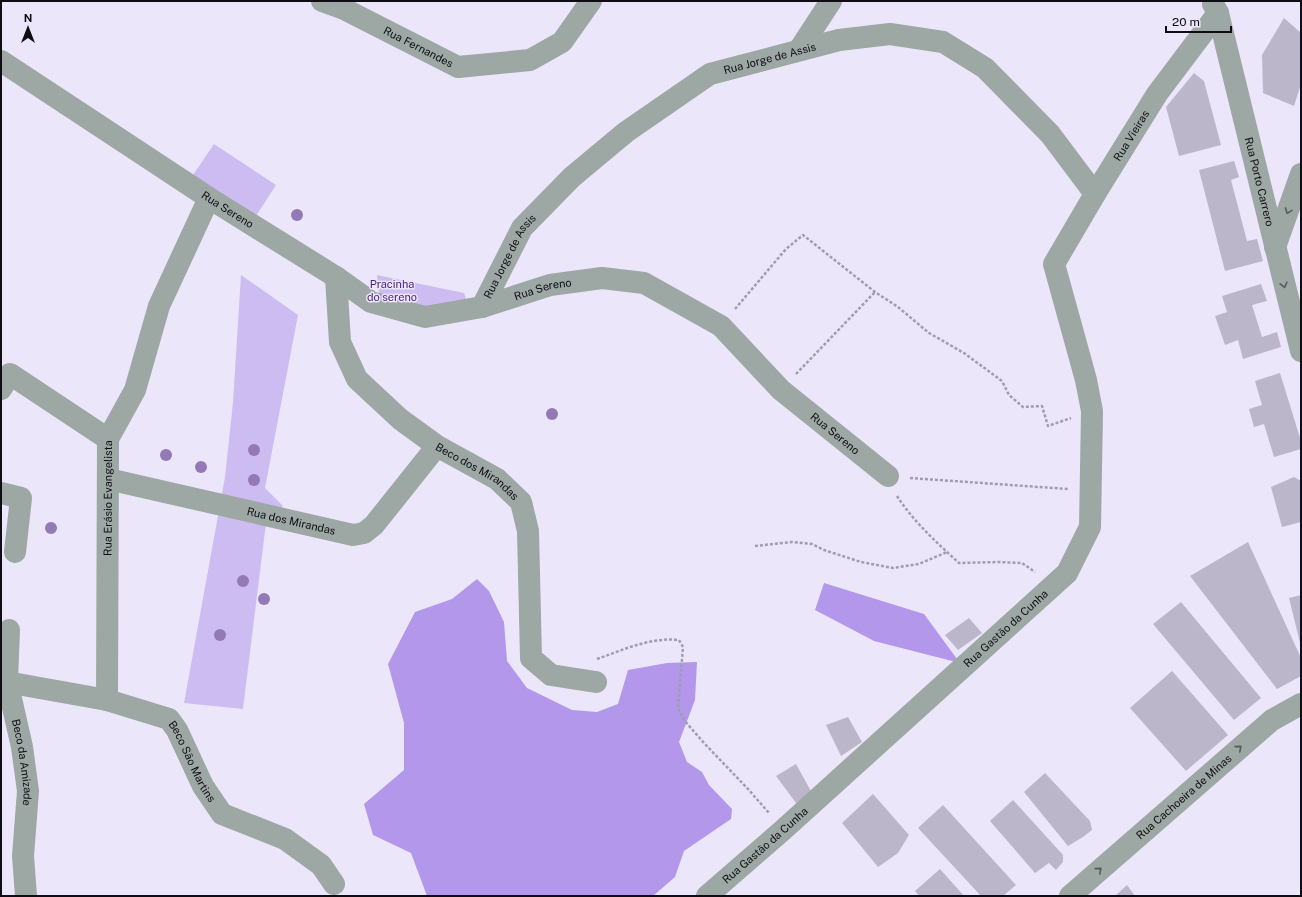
<svg xmlns="http://www.w3.org/2000/svg" width="1302" height="897" font-family="'Public Sans',sans-serif">
<rect width="100%" height="100%" fill="#ece6fa"/>
<!-- green -->
<path fill="#cdbcf2" d="M214,144L276,185L256,216L193,175Z
M241,275L298,315L265,488L283,506L266,523L243,709L184,703L225,477L233,402Z
M377,275L464,293L467,302L441,311L380,301Z"/>
<!-- forest -->
<path fill="#b397ea" d="M477,579L489,591L504,622L507,661L527,688L572,710L597,712L618,704L628,670L667,663L697,662L695,700L679,742L687,762L702,772L709,785L732,809L731,819L684,851L675,877L653,896H427L411,853L373,835L364,804L404,770V723L388,664L415,612L452,599Z
M824,583L924,614L960,663L874,641L815,610Z"/>
<!-- building -->
<path fill="#bbb6c9" d="M1284,18L1301,33V84L1294,106L1263,93L1262,55Z
M1194,73L1204,81L1221,145L1179,156L1166,107Z
M1234,161L1239,177L1231,180L1247,241L1257,239L1263,261L1225,271L1199,170Z
M1261,284L1267,301L1252,305L1262,337L1277,332L1281,347L1243,359L1238,340L1225,345L1215,316L1227,312L1222,296Z
M1280,373L1301,441V449L1274,457L1264,424L1254,427L1249,409L1262,405L1255,381Z
M1294,477L1301,481V522L1282,527L1271,487Z
M1248,542L1301,658V676L1277,689L1190,576Z
M1301,595V643H1300L1289,598Z
M1181,602L1261,698L1234,720L1153,624Z
M969,618L982,633L958,650L945,635Z
M1172,671L1228,735L1186,771L1130,708Z
M848,717L862,742L841,756L826,725Z
M796,764L812,793L796,803L776,776Z
M1045,773L1090,821L1092,830L1083,837L1068,846L1024,792Z
M873,794L909,835L898,853L878,867L842,823Z
M1013,800L1063,855V862L1056,870L1049,863L1035,873L990,821Z
M943,805L1016,885L1003,896H981L918,828Z
M940,869L964,896H919L915,891Z
M1127,885L1135,896H1115Z"/>
<g fill="none" stroke-linecap="round" stroke-linejoin="round">
<!-- path -->
<path stroke="#a29dad" stroke-width="2.5" stroke-dasharray="3 2" stroke-linecap="butt" d="M735,309L786,249L803,235L875,292L898,307L929,333L964,353L1002,381L1009,395L1023,407L1042,406L1048,426L1071,418
M796,374L875,292
M910,478L1068,489
M897,496C913,521 937,543 959,563L998,562L1022,563L1035,572
M755,546L792,542L812,544L824,550L861,562L893,568L919,564L947,552
M597,659C623,650 650,637 679,640L683,647L678,708L684,720L704,743L748,789L769,813"/>
<!-- minor -->
<g stroke="#9da7a3" stroke-width="22">
<path id="s1" d="M322,1L344,9L458,67L530,60L562,42L591,1"/>
<path id="s2" d="M1213,4L1218,13L1301,351"/>
<path d="M799,50L831,1"/>
<path id="s3" d="M1,61L209,198L336,277L371,302L425,317L482,307L550,285L602,278L644,283L721,326L781,390L888,476"/>
<path d="M1275,247L1301,174"/>
<path id="s4" d="M336,277L340,342L357,379L400,419L437,446L497,479L521,502L528,531L531,658L551,675L596,682"/>
<path id="s5" d="M482,307L522,228L572,177L626,132L710,74L839,40L890,34L943,42L985,68L1050,134L1095,194"/>
<path d="M1,389L10,374L108,439"/>
<path id="s6" d="M108,479L353,535L364,533L374,525L437,446"/>
<path d="M1,493L21,498L15,552"/>
<path id="s7" d="M9,630L7,681L22,747L28,791L23,856L26,896"/>
<path id="s8" d="M1,681L107,700L169,719L177,730L203,786L222,814L285,839L321,865L334,884"/>
<path id="s9" d="M107,700L108,439L135,390L159,306L209,198"/>
<path id="s10" d="M707,896L783,830L1067,573L1090,527L1092,411L1086,380L1054,264L1095,194L1157,94L1218,13"/>
<path id="s11" d="M1070,896L1272,720L1301,704"/>
</g>
</g>
<!-- trees -->
<g fill="#937ab7">
<circle cx="297" cy="215" r="6"/>
<circle cx="552" cy="414" r="6"/>
<circle cx="254" cy="450" r="6"/>
<circle cx="166" cy="455" r="6"/>
<circle cx="201" cy="467" r="6"/>
<circle cx="254" cy="480" r="6"/>
<circle cx="51" cy="528" r="6"/>
<circle cx="243" cy="581" r="6"/>
<circle cx="264" cy="599" r="6"/>
<circle cx="220" cy="635" r="6"/>
</g>
<!-- one-way arrows -->
<defs><path id="oneway-chevron" d="M-2-3.5L2.5 0L-2 3.5" fill="none" stroke-width="1.6" stroke-linecap="round" stroke-linejoin="round"/></defs>
<g stroke="#565a5c">
<use href="#oneway-chevron" transform="translate(1288 211) rotate(110)"/>
<use href="#oneway-chevron" transform="translate(1284 285) rotate(76)"/>
<use href="#oneway-chevron" transform="translate(1239 748) rotate(-41)"/>
<use href="#oneway-chevron" transform="translate(1099 870) rotate(-41)"/>
</g>
<g text-anchor="middle" stroke-width="3" stroke-linejoin="round" paint-order="stroke">
<!-- street labels -->
<g font-size="11" fill="#0f0d14" stroke="#ece6fa">
<text dy="4" stroke="none"><textPath href="#s1" startOffset="107">Rua Fernandes</textPath></text>
<text dy="4" stroke="none"><textPath href="#s5" startOffset="394">Rua Jorge de Assis</textPath></text>
<text dy="4" stroke="none"><textPath href="#s10" startOffset="953">Rua Vieiras</textPath></text>
<text dy="4" stroke="none"><textPath href="#s2" startOffset="184">Rua Porto Carrero</textPath></text>
<text dy="4" stroke="none"><textPath href="#s3" startOffset="271">Rua Sereno</textPath></text>
<text dy="4" stroke="none"><textPath href="#s5" startOffset="58">Rua Jorge de Assis</textPath></text>
<text dy="4" stroke="none"><textPath href="#s3" startOffset="619">Rua Sereno</textPath></text>
<text dy="4" stroke="none"><textPath href="#s3" startOffset="967">Rua Sereno</textPath></text>
<text dy="4" stroke="none"><textPath href="#s4" startOffset="258">Beco dos Mirandas</textPath></text>
<text dy="4" stroke="none"><textPath href="#s9" startOffset="202">Rua Erásio Evangelista</textPath></text>
<text dy="4" stroke="none"><textPath href="#s6" startOffset="188">Rua dos Mirandas</textPath></text>
<text dy="4" stroke="none"><textPath href="#s10" startOffset="401">Rua Gastão da Cunha</textPath></text>
<text dy="4" stroke="none"><textPath href="#s7" startOffset="134">Beco da Amizade</textPath></text>
<text dy="4" stroke="none"><textPath href="#s8" startOffset="221">Beco São Martins</textPath></text>
<text dy="4" stroke="none"><textPath href="#s11" startOffset="151">Rua Cachoeira de Minas</textPath></text>
<text dy="4" stroke="none"><textPath href="#s10" startOffset="77">Rua Gastão da Cunha</textPath></text>
</g>
<!-- park labels -->
<g font-size="11" fill="#4b2180" stroke="#ece6fa">
<text x="392" y="288">Pracinha<tspan x="392" dy="13">do sereno</tspan></text>
</g>
</g>
<!-- border -->
<rect width="1302" height="897" fill="none" stroke="#0f0d14" stroke-width="4"/>
<!-- north arrow -->
<g transform="translate(28 28)" stroke="#ece6fa" stroke-width="3" paint-order="stroke">
<path d="M0-3L7 15L0 10L-7 15Z" fill="#0f0d14"/>
<text y="-6" font-size="11" font-weight="bold" text-anchor="middle" fill="#0f0d14">N</text>
</g>
<!-- scale -->
<path d="M1166 26v6h65v-6" fill="none" stroke="#0f0d14" stroke-width="2"/>
<text x="1172" y="26" font-size="12" fill="#0f0d14" stroke="#ece6fa" stroke-width="3" paint-order="stroke">20 m</text>
</svg>
